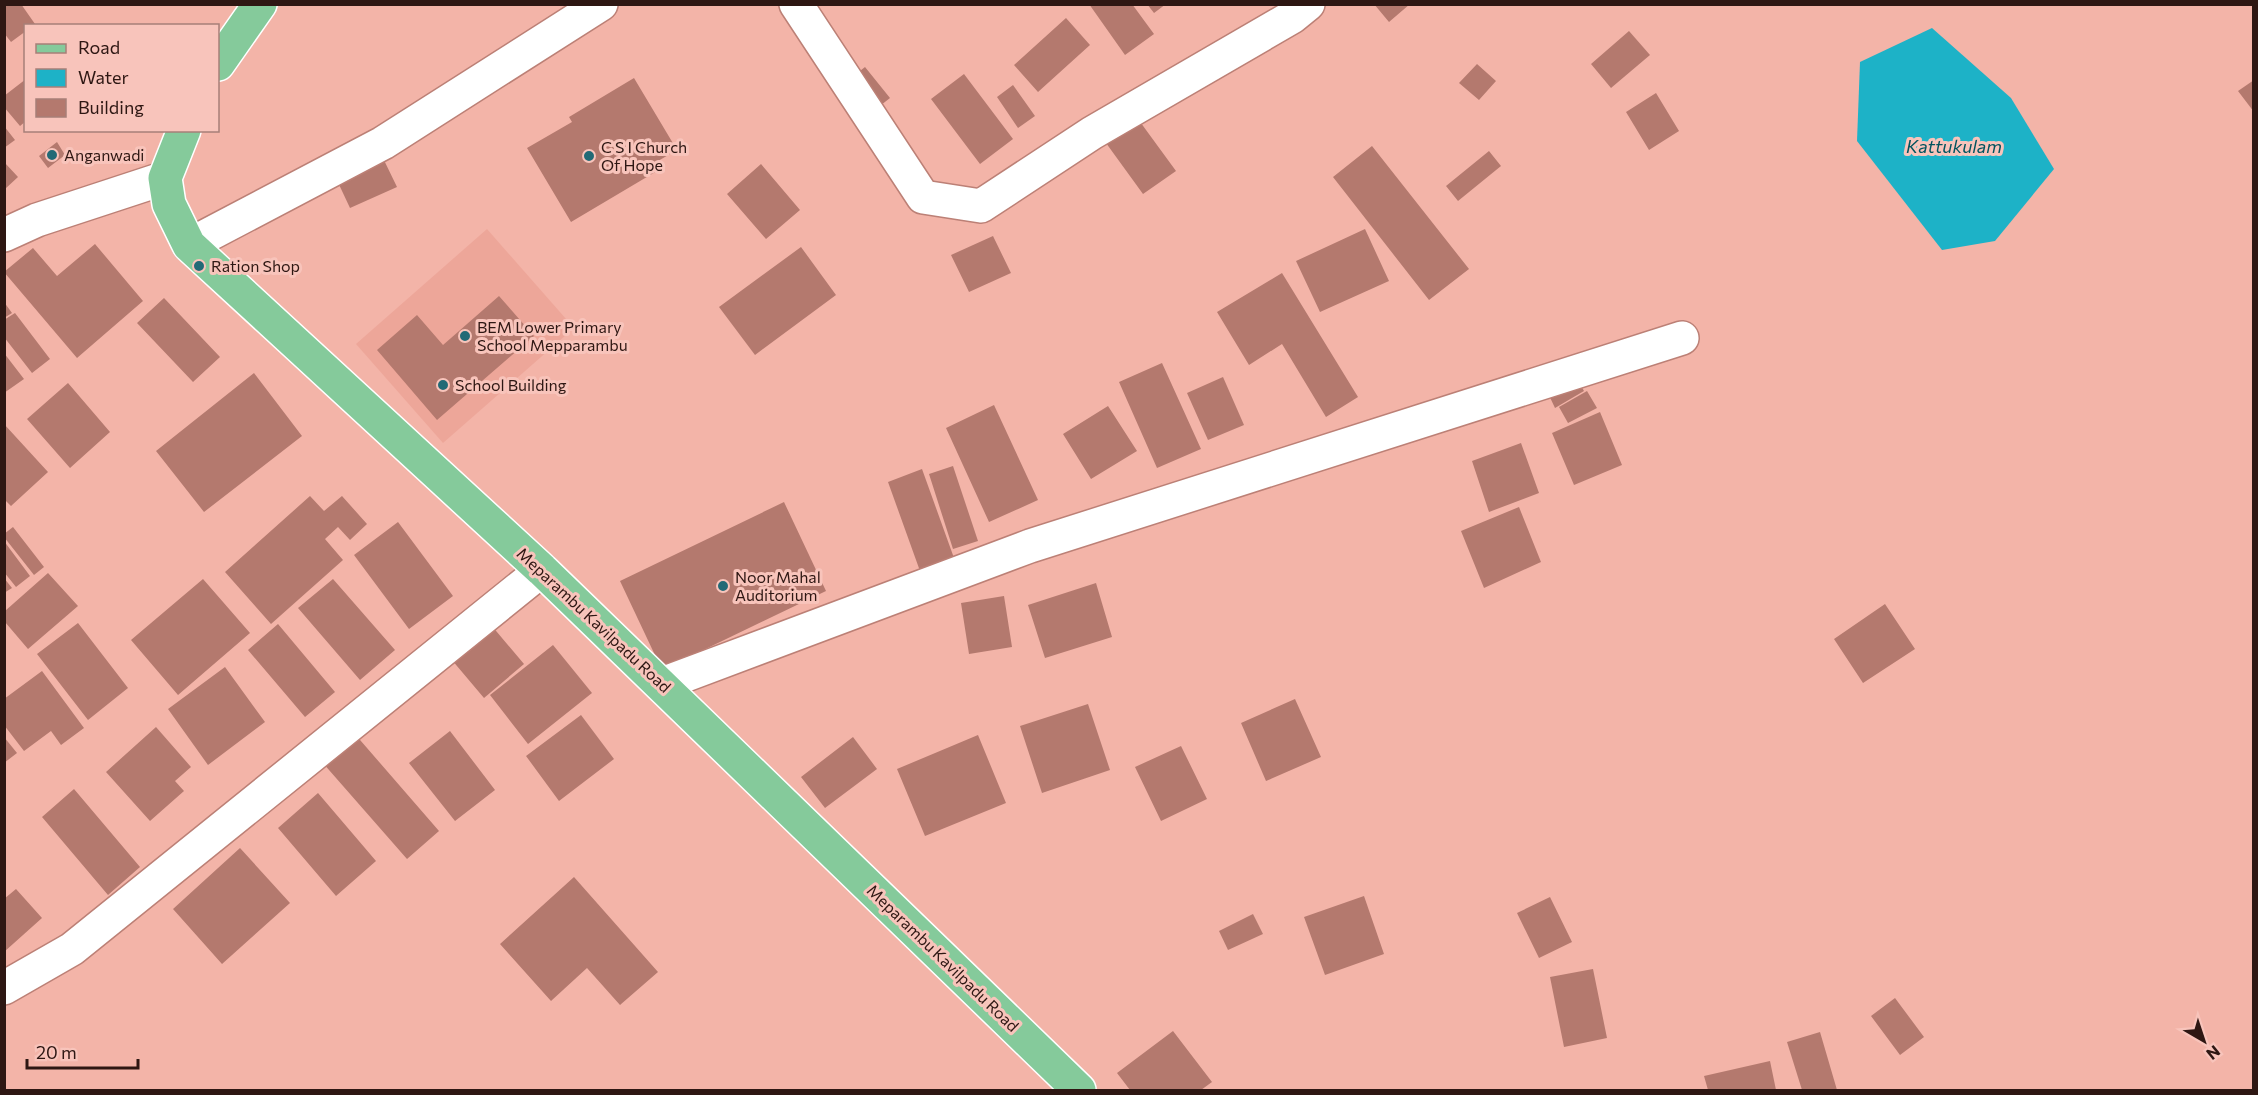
<svg xmlns="http://www.w3.org/2000/svg" width="2258" height="1095" font-family="Commissioner,sans-serif">
<rect width="100%" height="100%" fill="#f3b4a8"/>
<!-- built -->
<path fill="#eda699" d="M487,229L574,328L443,443L356,344Z"/>
<!-- water -->
<path fill="#1db2c7" d="M1932,28L2011,98L2054,169L1995,241L1942,250L1857,141L1860,62Z"/>
<!-- building -->
<path fill="#b4796e" d="M4,4H21L35,24L26,26V31L11,42L4,33Z
M1089,4H1132L1154,34L1125,55Z
M1147,4H1166L1154,13Z
M1374,4H1410L1389,22Z
M1066,18L1090,45L1038,92L1014,65Z
M1629,31L1650,55L1611,88L1591,64Z
M1477,64L1496,81L1479,100L1459,83Z
M865,67L890,98L862,120L837,89Z
M964,74L1013,139L980,164L931,99Z
M634,78L677,150L658,161L662,168L571,222L527,148L572,122L569,117Z
M26,79V121L20,126L4,107V96Z
M2254,80V112L2238,91Z
M1013,85L1035,116L1018,128L997,97Z
M1656,93L1679,131L1649,150L1626,112Z
M1138,119L1176,171L1143,194L1106,143Z
M4,126L15,140L4,148Z
M57,142L65,155L48,168L39,156Z
M1372,146L1469,269L1429,300L1333,177Z
M1489,151L1501,166L1458,201L1446,186Z
M381,154L397,187L350,208L335,176Z
M5,163L18,177L5,189Z
M761,164L800,210L766,239L727,194Z
M1365,229L1389,281L1320,312L1296,261Z
M993,236L1011,273L969,292L951,255Z
M95,244L143,301L77,358L4,272L33,248L57,276Z
M801,247L836,295L755,355L719,307Z
M1282,273L1358,397L1326,417L1282,344L1249,365L1217,312Z
M499,296L534,336L437,420L377,350L417,315L443,345Z
M164,298L220,357L193,382L137,323Z
M4,302L12,313L4,318Z
M15,313L50,359L32,373L4,337V320Z
M4,353L24,379L4,393Z
M1162,363L1201,449L1157,468L1119,382Z
M254,373L302,436L204,512L156,451Z
M1575,375L1584,391L1555,408L1547,391Z
M1223,377L1244,425L1208,440L1187,393Z
M68,383L110,432L70,468L27,419Z
M1587,391L1597,408L1568,423L1559,407Z
M994,405L1038,500L989,522L946,428Z
M1108,406L1137,451L1091,479L1063,434Z
M1600,412L1622,465L1574,485L1552,433Z
M4,424L48,472L11,506L4,499Z
M1521,443L1539,493L1489,512L1472,461Z
M953,466L978,541L953,549L929,474Z
M922,469L954,558L920,571L888,482Z
M310,496L324,511L342,496L367,524L350,540L338,527L325,539L343,560L271,624L225,572Z
M784,502L826,591L662,670L620,581Z
M1519,507L1541,562L1484,588L1461,531Z
M398,522L453,596L409,629L354,555Z
M13,527L44,567L34,575L4,537V534Z
M4,541L30,576L16,587L4,572Z
M48,573L78,606L28,649L5,622V611Z
M4,578L12,588L4,593Z
M203,579L250,633L178,695L131,640Z
M333,579L395,650L360,680L298,608Z
M1096,583L1112,637L1045,658L1028,605Z
M1004,596L1012,647L969,654L961,603Z
M1885,604L1915,649L1863,683L1834,639Z
M486,619L524,664L484,698L446,653Z
M78,623L128,688L88,720L37,654Z
M278,624L335,692L305,717L248,650Z
M553,645L592,693L528,744L490,695Z
M225,667L265,722L208,765L168,709Z
M42,671L84,728L61,745L51,731L24,751L4,725V699Z
M1295,699L1321,757L1266,781L1241,723Z
M1088,704L1110,770L1042,793L1020,726Z
M581,715L614,759L559,801L526,756Z
M156,727L191,767L175,781L184,791L150,821L106,772Z
M450,731L495,790L455,821L409,763Z
M354,733L439,831L407,859L322,762Z
M978,735L1006,803L925,836L897,769Z
M4,737L17,753L4,763Z
M853,737L877,769L825,808L801,777Z
M1181,746L1207,799L1161,821L1135,767Z
M74,789L140,867L108,895L42,817Z
M318,793L376,861L336,896L278,828Z
M240,848L290,903L222,964L173,909Z
M574,877L658,972L620,1005L587,968L551,1001L500,944Z
M16,889L42,918L4,952V899Z
M1364,896L1384,954L1325,975L1304,917Z
M1550,897L1572,942L1539,958L1517,913Z
M1253,914L1263,934L1228,950L1219,931Z
M1593,969L1607,1038L1564,1047L1550,977Z
M1895,998L1924,1037L1900,1055L1871,1016Z
M1173,1031L1212,1082L1201,1090H1130L1117,1073Z
M1820,1032L1837,1090H1802L1787,1042Z
M1770,1061L1776,1090H1708L1704,1076Z"/>
<g fill="none" stroke-linecap="round" stroke-linejoin="round">
<defs>
<path id="minor" d="M796,4L923,197L981,206L1092,133L1292,17L1308,4
M4,235L37,220L165,178
M189,245L383,143L601,4
M662,684L1030,546L1682,338
M4,988L72,949L542,570"/>
<path id="major" d="M218,64L260,4
M184,130L165,178L169,204L189,245L542,570L1079,1090"/>
</defs>
<!-- minor casing -->
<use href="#minor" stroke="#bc8076" stroke-width="36"/>
<!-- major casing -->
<use href="#major" stroke="#fff" stroke-width="36"/>
<!-- minor -->
<use href="#minor" stroke="#fff" stroke-width="33"/>
<!-- major -->
<use href="#major" stroke="#85ca9b" stroke-width="33"/>
</g>
<!-- markers -->
<g fill="#226a76" stroke="#f8c4bb" stroke-width="2">
<circle cx="52" cy="155" r="6"/>
<circle cx="589" cy="156" r="6"/>
<circle cx="199" cy="266" r="6"/>
<circle cx="465" cy="336" r="6"/>
<circle cx="443" cy="385" r="6"/>
<circle cx="723" cy="586" r="6"/>
</g>
<g text-anchor="middle" stroke-width="6" stroke-linejoin="round" paint-order="stroke">
<!-- poi labels -->
<g font-size="16" fill="#2e1713" stroke="#f8c4bb" text-anchor="start">
<text x="601" y="153">C S I Church<tspan x="601" dy="18">Of Hope</tspan></text>
<text x="64" y="161">Anganwadi</text>
<text x="211" y="272">Ration Shop</text>
<text x="477" y="333">BEM Lower Primary<tspan x="477" dy="18">School Mepparambu</tspan></text>
<text x="455" y="391">School Building</text>
<text x="735" y="583">Noor Mahal<tspan x="735" dy="18">Auditorium</tspan></text>
</g>
<!-- street labels -->
<g font-size="16" fill="#2e1713" stroke="#f8c4bb">
<text transform="translate(594 620) rotate(43)" y="6">Meparambu Kavilpadu Road</text>
<text transform="translate(943 958) rotate(44)" y="6">Meparambu Kavilpadu Road</text>
</g>
<!-- water labels -->
<g font-size="18" font-style="italic" fill="#00535e" stroke="#f8c4bb">
<text x="1954" y="153">Kattukulam</text>
</g>
</g>
<!-- border -->
<rect width="2258" height="1095" fill="none" stroke="#2e1713" stroke-width="12"/>
<!-- legend -->
<rect x="24" y="24" width="195" height="108" fill="#f8c4bb" stroke="#a77f78" stroke-width="1.5"/>
<rect x="36" y="44" width="30" height="9" fill="#85ca9b" stroke="#a77f78" stroke-width="1.5"/>
<text x="78" y="54" font-size="18" fill="#2e1713">Road</text>
<rect x="36" y="69" width="30" height="18" fill="#1db2c7" stroke="#a77f78" stroke-width="1.5"/>
<text x="78" y="84" font-size="18" fill="#2e1713">Water</text>
<rect x="36" y="99" width="30" height="18" fill="#b4796e" stroke="#a77f78" stroke-width="1.5"/>
<text x="78" y="114" font-size="18" fill="#2e1713">Building</text>
<!-- north arrow -->
<g transform="translate(2204 1041) rotate(141)" stroke="#f8c4bb" stroke-width="4.5" paint-order="stroke">
<path d="M0-4.5L10 22L0 15L-10 22Z" fill="#2e1713"/>
<text y="-9" font-size="16" font-weight="bold" text-anchor="middle" fill="#2e1713">N</text>
</g>
<!-- scale -->
<path d="M27 1059v9h111v-9" fill="none" stroke="#2e1713" stroke-width="3"/>
<text x="36" y="1059" font-size="18" fill="#2e1713" stroke="#f8c4bb" stroke-width="4.5" paint-order="stroke">20 m</text>
</svg>
